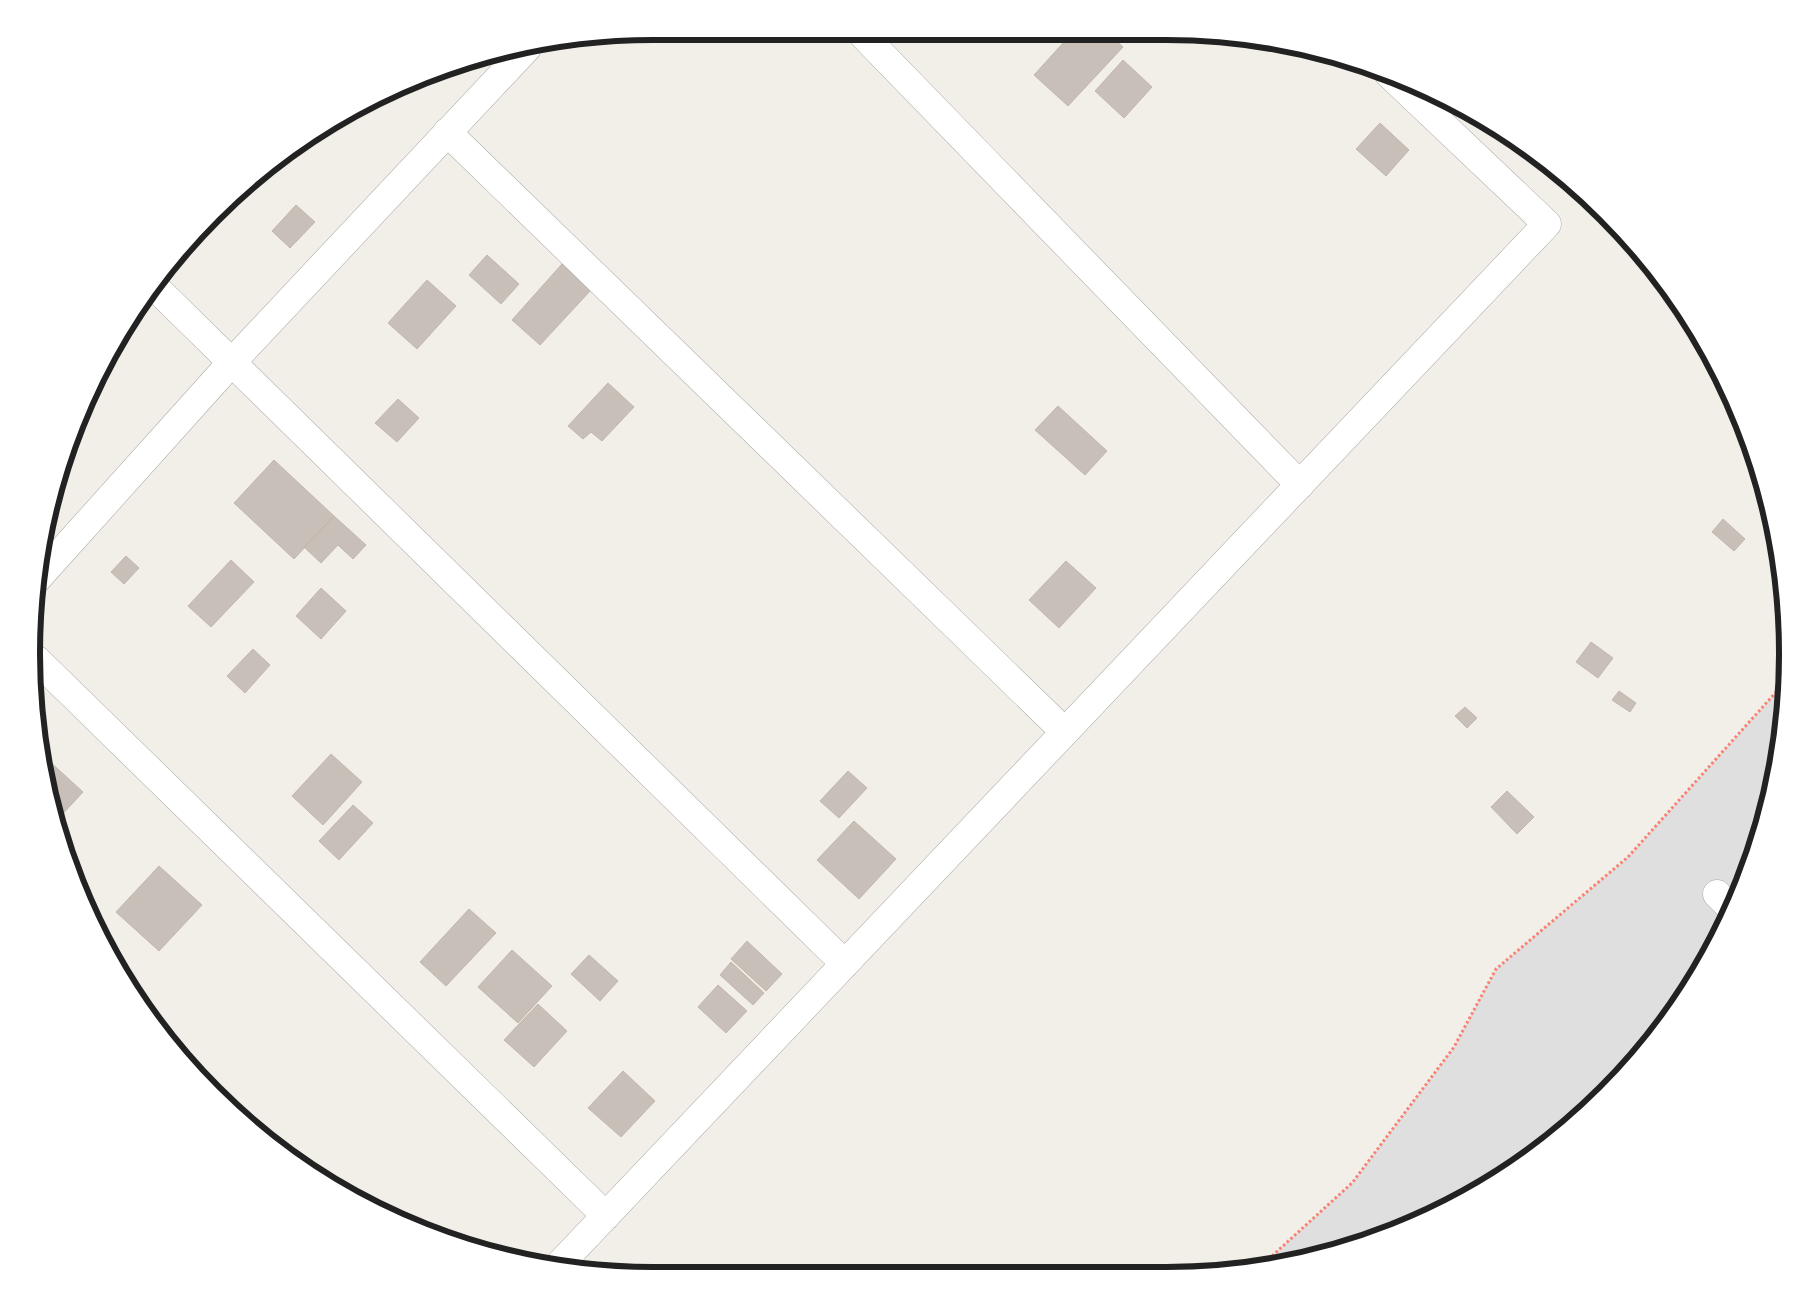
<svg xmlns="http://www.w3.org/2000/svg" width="1819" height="1307" font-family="'Archivo Narrow',sans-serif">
<rect width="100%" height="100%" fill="#f2efe9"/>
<!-- residential -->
<path fill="#e0dfdf" d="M1786,681V694L1766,815L1723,929L1659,1033L1576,1122L1511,1171L1404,1228L1261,1266L1352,1183L1454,1047L1496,969L1628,857Z"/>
<!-- building -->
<path fill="#c7bfb8" stroke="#c4b6ab" d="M1074,31H1106L1123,47L1068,106L1034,75Z
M1123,60L1152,87L1124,118L1095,91Z
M1380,123L1409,150L1386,176L1356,149Z
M296,205L315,222L290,248L272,231Z
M487,255L519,284L501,304L469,275Z
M562,264L591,290L540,345L512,320Z
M427,280L456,306L417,349L388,323Z
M608,383L634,407L602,441L591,432L583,439L568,426Z
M398,399L419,418L397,442L375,423Z
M1058,406L1107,451L1085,475L1035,430Z
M274,460L334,516L294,559L234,503Z
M334,516L366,545L353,559L338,545L321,563L304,547Z
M1723,519L1745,539L1734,551L1712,532Z
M126,556L139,568L124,584L111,572Z
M231,560L254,582L211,627L188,606Z
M1066,561L1096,588L1059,628L1029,600Z
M321,588L346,611L321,639L296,616Z
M1591,642L1613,658L1598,678L1576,662Z
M253,649L270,665L245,693L227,676Z
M1619,691L1636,703L1630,712L1612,700Z
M1465,707L1477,718L1467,728L1455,716Z
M331,754L362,782L323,825L292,796Z
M48,760L83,792L59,818L44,763Z
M848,771L867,788L839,818L820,801Z
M1507,791L1534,817L1517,834L1491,807Z
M353,805L373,823L339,860L319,841Z
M854,821L896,859L859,899L817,860Z
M159,866L202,905L159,951L116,912Z
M469,909L496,933L446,986L420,962Z
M747,941L782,974L766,991L731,959Z
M512,950L552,986L518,1023L478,987Z
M589,955L618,981L600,1001L571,974Z
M731,962L764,993L753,1005L720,975Z
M718,985L747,1011L726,1033L698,1007Z
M538,1004L567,1031L534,1067L504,1040Z
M623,1071L655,1101L621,1137L588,1108Z
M233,1098L265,1128L260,1134L228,1103Z
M1392,1220L1402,1229L1378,1235Z"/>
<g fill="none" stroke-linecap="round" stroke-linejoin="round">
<defs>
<path id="minor" d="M859,31L1300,485
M447,132L1065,732
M156,288L845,964
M37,579L232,362L527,48
M37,660L606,1216
M1717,894L1731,908
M559,1265L1547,224L1389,74"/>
</defs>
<!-- minor casing -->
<use href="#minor" stroke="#a9a9a9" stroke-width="29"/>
<!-- path -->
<path stroke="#fa8072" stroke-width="3" stroke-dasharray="2.5 2.5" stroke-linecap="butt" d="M1261,1266L1352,1183L1454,1047L1496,969L1628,857L1786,681"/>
<!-- minor -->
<use href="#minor" stroke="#fff" stroke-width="28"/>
</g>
<!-- crop -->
<path d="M0 0H1819V1307H0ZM653 40H1166A613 613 0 0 1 1779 653V654A613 613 0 0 1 1166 1267H653A613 613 0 0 1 40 654V653A613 613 0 0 1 653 40Z" fill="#fff" fill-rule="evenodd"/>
<path fill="none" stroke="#222" stroke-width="6" d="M653 40H1166A613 613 0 0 1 1779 653V654A613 613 0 0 1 1166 1267H653A613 613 0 0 1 40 654V653A613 613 0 0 1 653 40Z"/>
</svg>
